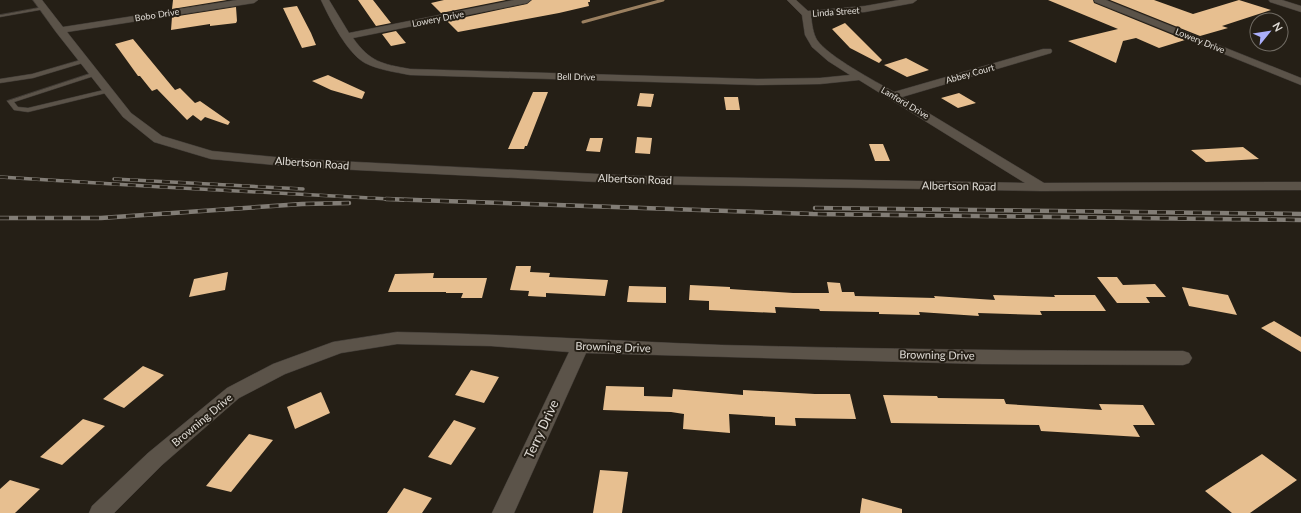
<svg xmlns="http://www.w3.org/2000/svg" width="1301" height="513" font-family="Lato,sans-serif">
<rect width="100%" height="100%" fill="#251f16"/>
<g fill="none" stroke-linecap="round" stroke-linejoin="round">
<!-- stream -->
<path stroke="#9b8060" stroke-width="3" d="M583,22L663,0"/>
</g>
<!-- building -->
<path fill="#e7bf90" d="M173,0H227L172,9Z
M358,0H373L391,23L376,26Z
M444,0H506L441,13L431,3Z
M532,0H590V2H588L589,6L559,13L458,32L447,21L527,4Z
M1048,0H1093L1094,3L1185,40L1159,48L1136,38L1123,41L1116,63L1068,41L1118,29Z
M1110,0H1154L1193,14L1239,0L1271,10L1222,26L1228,28L1200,36Z
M297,6L311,33L316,45L302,48L283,8Z
M236,7L237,21L236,23L210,26V24L171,30L172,17Z
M845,23L882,60L879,63L850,48L832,29Z
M396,31L406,43L391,46L382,34Z
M133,39L175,90L180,88L195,103L200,101L230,122L228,125L205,117L201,121L193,115L187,120L157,89L152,91L140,76H138L115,44Z
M906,58L929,70L907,77L884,65Z
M328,75L365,92L362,99L331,90L312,81Z
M533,92H548L527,146H525L524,149H508Z
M640,93L654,94L651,107L637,106Z
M959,93L976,103L958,108L941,98Z
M724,97H738L740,110H726Z
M637,137L652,138L650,154L635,153Z
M590,138H603L600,152L586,151Z
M869,144H883L890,161H875Z
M1243,147L1259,159L1206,162L1191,150Z
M516,266H531L530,272L550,273L549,277L608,280L605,296L546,293V297L528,296L529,291L510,290Z
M228,272L225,290L189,297L194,279Z
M434,273L433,278H487L482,298H461L463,293H446V292H388L395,274Z
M1097,277H1117L1123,285L1155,284L1166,297H1146L1150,303H1117Z
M827,282L840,283L842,292H854L855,296L935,298L934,296L995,300L993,295L1055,297L1054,295H1095L1106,311H1040L1042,315L978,313L979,316L919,312L920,315L879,314V312L820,311L819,309L775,307L776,313L709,310V301L689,300L690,285L730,287V289L793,293H829Z
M629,286L666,287V303L627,302Z
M1182,287L1228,295L1237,315L1189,306Z
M1274,321L1301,337V352L1261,328Z
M143,366L164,375L124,408L103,399Z
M471,370L499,377L484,403L455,395Z
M606,386L644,387V396L672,397L673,389L743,395V390L815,394H850L856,419L795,418L796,426L775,425V417L729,414L730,433L683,429L684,414L671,412L603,410Z
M321,392L330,413L295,429L287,407Z
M883,395L937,396L938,398L1004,399L1006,404L1102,410L1099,404L1143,405L1155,425H1133L1140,437L1041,431L1039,425L891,423Z
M83,419L105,426L62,465L40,457Z
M454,420L476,428L451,465L428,457Z
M249,434L273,440L231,492L206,486Z
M1262,454L1297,480L1250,513H1232L1205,491Z
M600,470L628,472L622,513H593Z
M10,480L40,489L15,513H0V489Z
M404,488L432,498L422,513H387Z
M862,498L902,509V513H860Z"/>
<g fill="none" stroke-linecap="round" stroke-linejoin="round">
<defs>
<path id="lane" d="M43,7L45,8V9L0,17V15Z
M84,59L86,60V62L33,78L0,83V79L32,74Z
M95,72L98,74L97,75L14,102L18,107L28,108L108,89L110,90V92L28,112L14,110L7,101Z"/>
<path id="street" d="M33,0H42L63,27L237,0H258L254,3L67,32L131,113L162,136L212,151L296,159L638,176L1025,183L859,80L820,84L757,85L410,75C395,72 379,70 365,63C347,53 330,19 321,0H329L349,33L514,0H531L527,3L353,38C370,62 382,64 410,69L757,79L820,78L850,75L828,61L812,47L805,35L802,15L787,0H796L808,11L865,6L899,0H917L913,3L865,12L811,16C812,24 813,33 817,40C829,57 875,81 894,92L1043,49H1051L1052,51L1051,53L902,97L1044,183L1301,182V190L1041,191L638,184L296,167L211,159L154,142L123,117L56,32Z
M1094,0H1106L1301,78V85L1095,2Z
M1269,0H1282L1301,6V12L1270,2Z
M397,332C505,334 613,341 721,345C875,349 1029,351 1183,351L1189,353L1192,358L1189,363L1183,365L982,364L586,353L514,513H492L569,352L491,346L397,344L341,353L285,374L239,398L162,465L114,513H89L92,506L148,453L227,388L273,364L333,342Z"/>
</defs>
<!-- lane casing -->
<use href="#lane" stroke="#403b36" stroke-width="1"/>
<!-- street casing -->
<use href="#street" stroke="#403b36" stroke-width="1"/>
<!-- lane -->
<use href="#lane" fill="#5b5349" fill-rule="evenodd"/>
<!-- street -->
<use href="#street" fill="#5b5349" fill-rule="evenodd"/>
<defs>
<path id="rail-far1" d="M0,177L162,187L408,200
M114,179L303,189"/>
<path id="rail" d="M386,199L813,214L1301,220
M815,208L1301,214
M0,218H101L302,204L349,203"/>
</defs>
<!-- rail-far1 casing -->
<use href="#rail-far1" stroke="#827d76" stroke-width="3.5"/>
<!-- rail casing -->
<use href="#rail" stroke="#827d76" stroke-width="4.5"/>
<!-- rail-far1 -->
<use href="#rail-far1" stroke="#251f16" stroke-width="2.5" stroke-dasharray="8" stroke-linecap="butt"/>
<!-- rail -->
<use href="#rail" stroke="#251f16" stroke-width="3" stroke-dasharray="9" stroke-linecap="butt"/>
</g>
<g text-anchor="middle" stroke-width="4" stroke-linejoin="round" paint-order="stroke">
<!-- far-street labels -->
<g font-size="9" fill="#e0dcd6" stroke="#251f16">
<text transform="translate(836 12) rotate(-4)" y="3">Linda Street</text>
<text transform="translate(157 15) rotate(-9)" y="3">Bobo Drive</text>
<text transform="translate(438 19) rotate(-11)" y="3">Lowery Drive</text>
<text transform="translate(1200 41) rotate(22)" y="3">Lowery Drive</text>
<text transform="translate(970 74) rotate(-16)" y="3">Abbey Court</text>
<text transform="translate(576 77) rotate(1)" y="3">Bell Drive</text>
<text transform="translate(905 103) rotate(31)" y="3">Lanford Drive</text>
</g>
<!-- street labels -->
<g font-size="11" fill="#e0dcd6" stroke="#251f16">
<text transform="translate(312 163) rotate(4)" y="4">Albertson Road</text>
<text transform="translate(635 179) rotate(2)" y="4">Albertson Road</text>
<text transform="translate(959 186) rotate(1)" y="4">Albertson Road</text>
<text transform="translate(613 347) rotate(2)" y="4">Browning Drive</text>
<text transform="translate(937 355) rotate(1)" y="4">Browning Drive</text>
<text transform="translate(202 420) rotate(-40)" y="4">Browning Drive</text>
</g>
<!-- near-street labels -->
<g font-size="13" fill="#e0dcd6" stroke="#251f16">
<text transform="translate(541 429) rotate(-65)" y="5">Terry Drive</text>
</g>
</g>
<!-- north arrow -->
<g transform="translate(1269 32) rotate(60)"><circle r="19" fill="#251f16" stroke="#706b63"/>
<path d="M0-3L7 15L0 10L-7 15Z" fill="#abaffb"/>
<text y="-6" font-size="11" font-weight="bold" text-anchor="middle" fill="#e0dcd6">N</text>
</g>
</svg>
